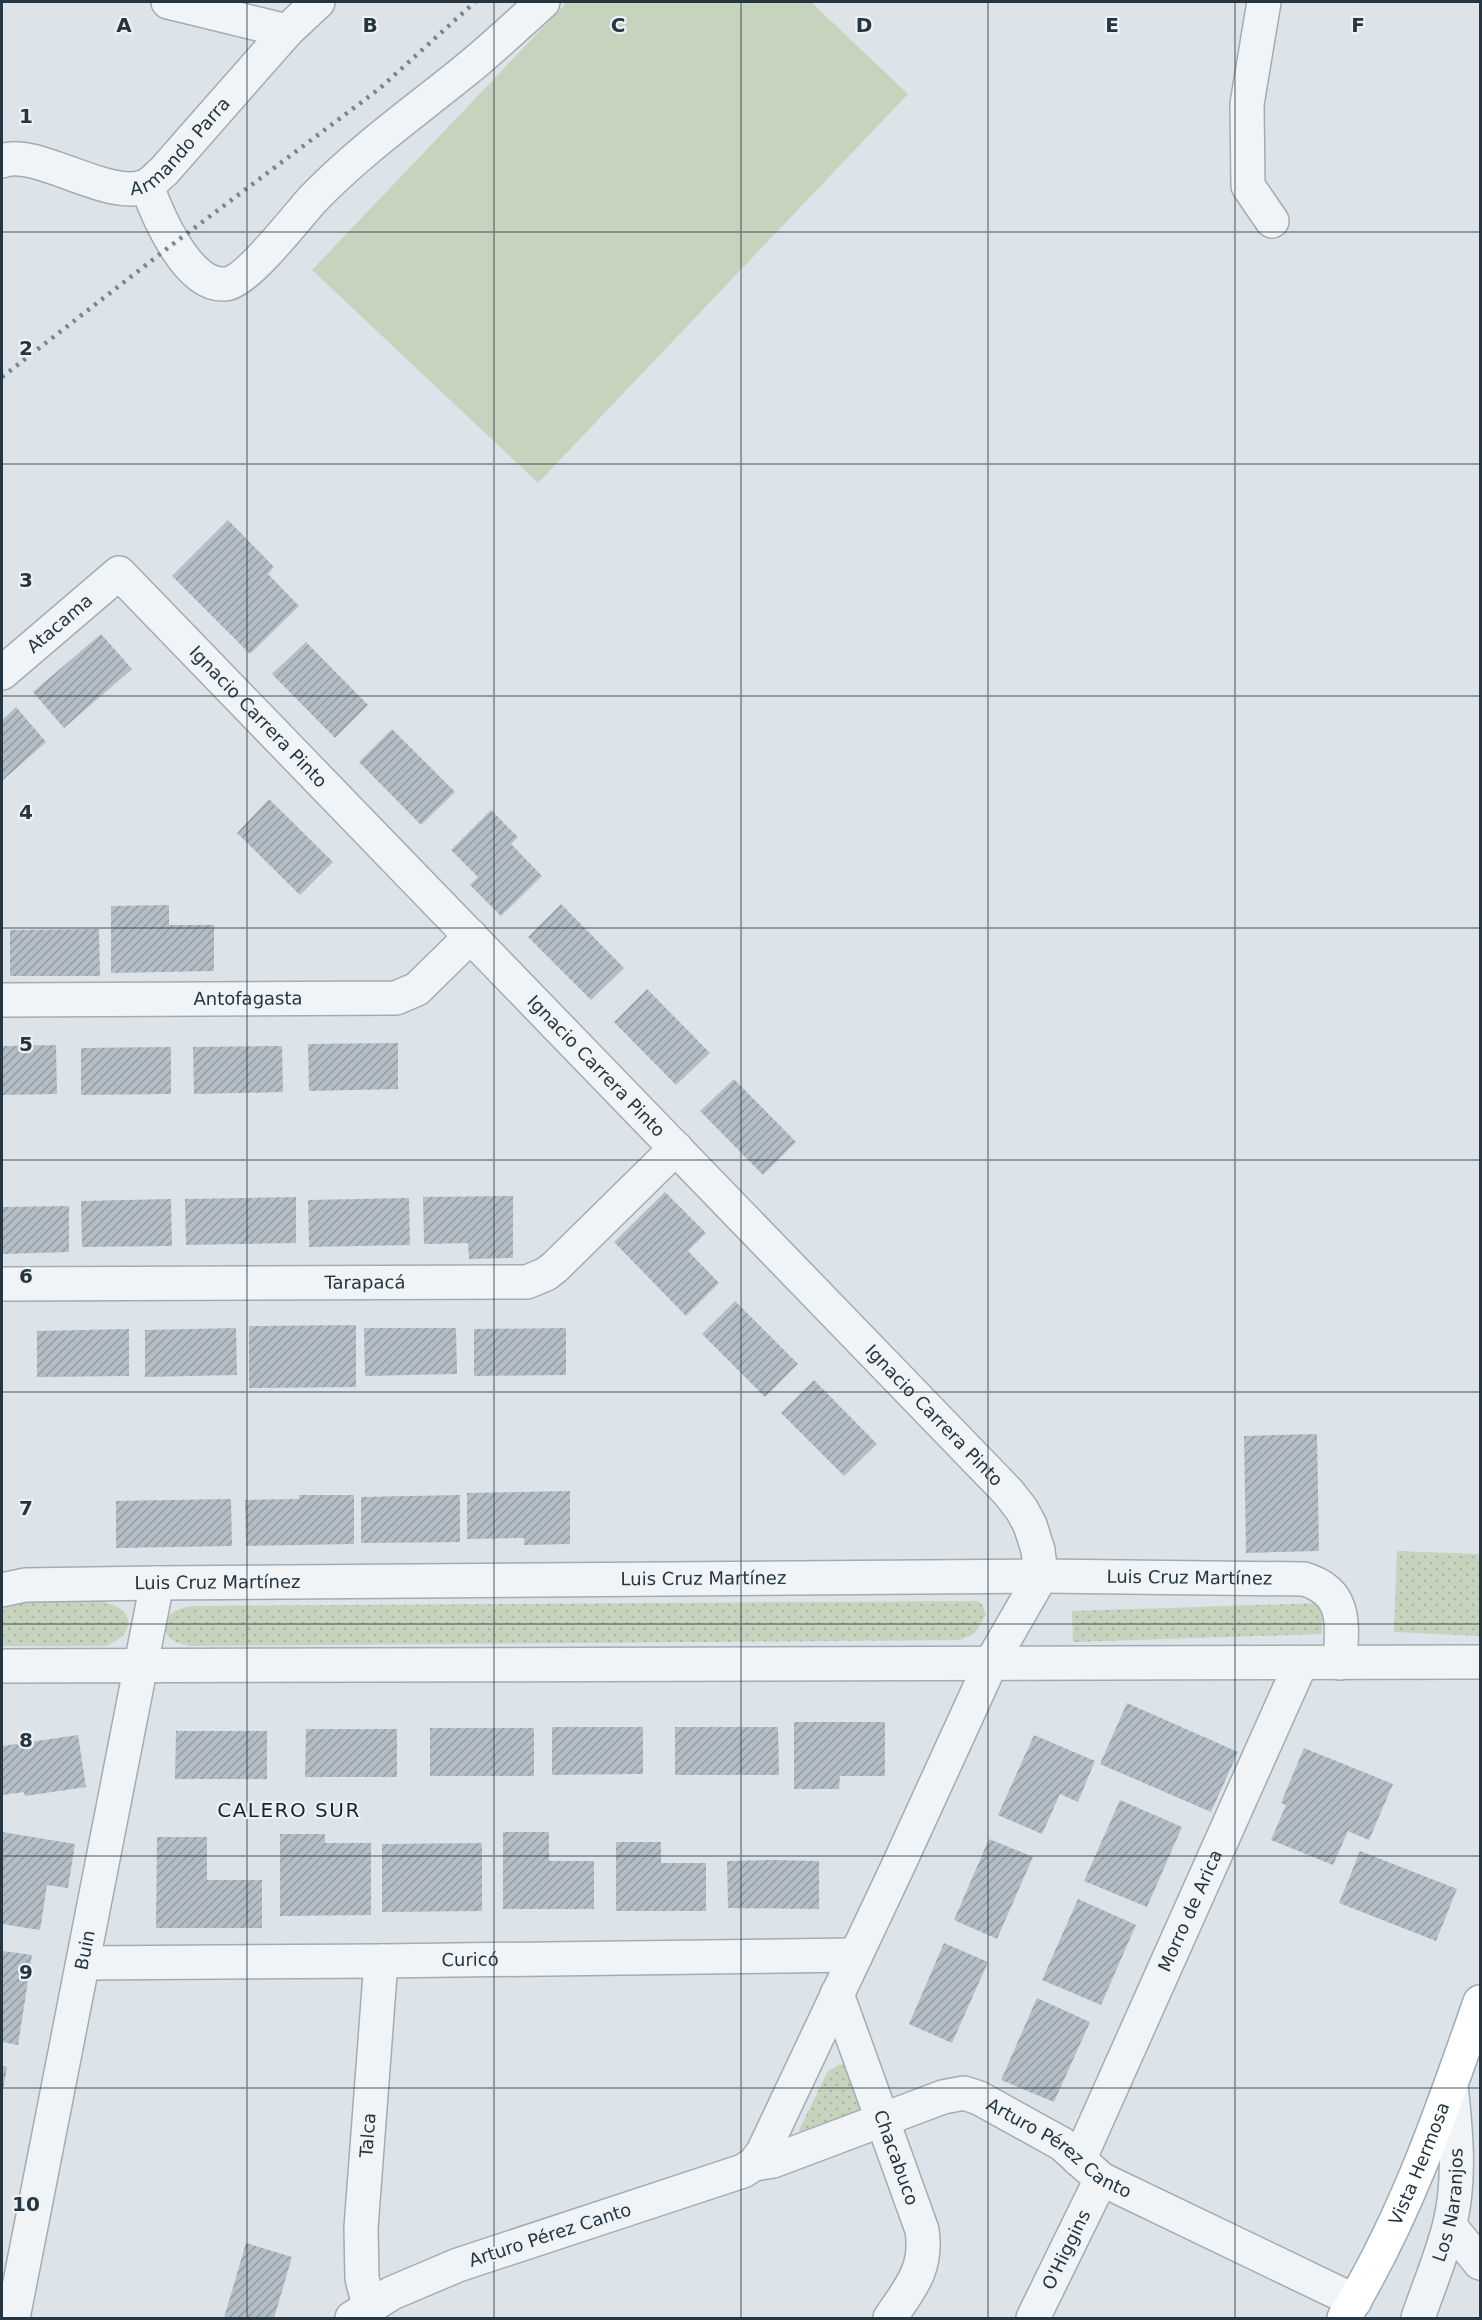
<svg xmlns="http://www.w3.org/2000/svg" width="1482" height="2320" font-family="'DejaVu Sans',sans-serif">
<defs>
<pattern id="grass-dots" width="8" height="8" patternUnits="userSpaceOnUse" patternTransform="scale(1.5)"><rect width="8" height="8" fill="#c7d4bd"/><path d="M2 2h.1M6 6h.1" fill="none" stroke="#abb7a4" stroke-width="1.8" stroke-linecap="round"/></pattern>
<pattern id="building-hatch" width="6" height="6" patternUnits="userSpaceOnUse" patternTransform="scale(1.5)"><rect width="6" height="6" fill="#b4bec6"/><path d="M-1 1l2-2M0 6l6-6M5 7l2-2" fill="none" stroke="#929ba2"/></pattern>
</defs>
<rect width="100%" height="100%" fill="#dde4e9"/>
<!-- grass -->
<path fill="url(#grass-dots)" d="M1397,1551L1480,1554V1636L1394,1632Z
M98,1601C134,1606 140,1632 106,1646H2V1605L16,1602Z
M978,1601L982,1604L986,1615L974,1634L960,1640L190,1646C154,1641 157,1610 192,1606Z
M1322,1603V1634L1073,1642L1072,1611Z
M844,2064L850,2066L861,2103L857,2115L801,2136L799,2130L828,2071L838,2065Z"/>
<!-- garden -->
<path fill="#c7d4bd" d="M567,2H811L908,94L538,483L312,270Z"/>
<!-- building -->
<path fill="url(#building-hatch)" d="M228,520L274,567L268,574L299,606L250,654L172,576Z
M101,634L132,669L64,728L33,692Z
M306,642L368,705L335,738L272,674Z
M16,707L46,742L2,781V720Z
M392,729L455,792L421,825L359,762Z
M269,799L333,862L300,895L237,833Z
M491,810L518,837L511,844L542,876L501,916L470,885L478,877L451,850Z
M561,904L624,968L591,1000L528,937Z
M169,905V925H214V971L111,973V906Z
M99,929L100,976H10V930Z
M647,989L710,1053L676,1085L614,1022Z
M398,1043V1089L309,1091L308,1044Z
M56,1045L57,1094L2,1095V1046Z
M282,1046L283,1092L194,1094L193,1047Z
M171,1047V1094L81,1095V1048Z
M734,1079L796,1142L763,1175L700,1111Z
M665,1192L706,1233L688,1251L719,1283L686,1316L614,1242Z
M513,1196V1258L469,1259L468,1243L424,1244L423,1197Z
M296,1197V1243L186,1245L185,1199Z
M409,1198L410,1245L309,1247L308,1200Z
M171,1199L172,1246L82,1247L81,1201Z
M69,1206V1252L2,1254V1207Z
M735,1301L798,1364L765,1397L702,1334Z
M356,1325V1387L249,1388V1326Z
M236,1328L237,1375L145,1377V1330Z
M364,1328H456L457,1374L365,1376Z
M566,1328V1375L474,1376V1329Z
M129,1329V1376L37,1377V1331Z
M814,1380L877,1444L844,1476L781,1413Z
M1317,1434L1319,1551L1246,1553L1244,1436Z
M570,1491V1544L524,1545V1538L467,1539V1493Z
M299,1495H354V1544L246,1546L245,1500L299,1499Z
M460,1495V1542L361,1543V1497Z
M231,1499L232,1546L116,1548V1501Z
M1127,1703L1238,1752L1211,1812L1100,1764Z
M794,1722H885V1776H840L839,1789H794Z
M552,1727H643V1774L552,1775Z
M675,1727H778L779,1775H675Z
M430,1728H534V1776H430Z
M306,1729H397V1777H305Z
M176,1731H267V1779H175Z
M78,1735L86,1787L25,1796L24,1792L2,1795V1746Z
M1034,1735L1095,1761L1078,1802L1060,1794L1042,1834L998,1815Z
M1304,1748L1393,1784L1369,1840L1348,1831L1333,1865L1271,1840L1286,1805L1281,1803Z
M1120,1800L1182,1827L1147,1907L1084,1881Z
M2,1832L75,1844L68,1888L47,1885L40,1930L2,1924Z
M503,1832H549V1861H594V1909H503Z
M280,1834H325V1843H371V1915L280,1916Z
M157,1837H207V1880H262V1928H156Z
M989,1839L1033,1857L997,1939L954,1920Z
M616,1842H661V1863H706V1911H616Z
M482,1843V1911L382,1912V1844Z
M1360,1851L1457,1889L1436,1941L1339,1903Z
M773,1860L819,1861V1909L728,1908L727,1861Z
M1078,1899L1136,1925L1101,2005L1042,1980Z
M944,1943L988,1962L952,2043L909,2024Z
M2,1951L32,1955L18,2045L2,2042Z
M1037,1998L1090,2022L1054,2102L1001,2080Z
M2,2066L7,2067L3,2091H2Z
M246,2243L292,2257L274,2318H224Z"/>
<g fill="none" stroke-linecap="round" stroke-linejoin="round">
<defs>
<g id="minor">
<path d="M168,2L287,31"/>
<path d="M1264,2L1247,104L1248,186L1272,221"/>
<path id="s1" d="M2,161C35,147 109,202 146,186C152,183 158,176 164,171L287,31L318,2"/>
<path d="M147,186C157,214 187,287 225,284C246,283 296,218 312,200C357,153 410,115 461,74C490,51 516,26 543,2"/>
<path id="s2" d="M2,673L119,573L1008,1492L1022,1510L1030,1525L1038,1550L1041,1576L991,1663L899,1864L763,2152L754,2164L743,2171L458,2265L392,2293L352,2318"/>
<path id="s3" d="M2,1000L396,998L417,989L471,936"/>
<path id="s4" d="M2,1284L527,1282L546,1274L555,1267L676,1148"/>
<path id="s5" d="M2,1590L25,1585L157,1583L1041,1576L1304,1579C1348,1592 1342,1625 1340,1663"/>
<path d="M2,1666L1480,1662"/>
<path id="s6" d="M83,1963L381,1961L856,1955"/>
<path id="s7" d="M837,1994L922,2230C928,2269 910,2288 890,2318"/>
<path id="s8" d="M1079,2160L1301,1663"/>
<path id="s9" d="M754,2164L773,2161L943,2097L964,2093L979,2098L1062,2144L1101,2179L1355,2301"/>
<path d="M1450,2226L1480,2263"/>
<path id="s10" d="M369,2306L362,2278L361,2228L381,1961"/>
<path id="s11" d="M13,2318L157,1583"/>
<path id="s12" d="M1033,2318L1101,2179"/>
<path id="s13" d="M1418,2318C1428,2288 1441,2258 1449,2227C1461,2182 1456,2131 1451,2085"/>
</g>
<g id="major">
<path id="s14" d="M1344,2318C1405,2219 1442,2111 1480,2002"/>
</g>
</defs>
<!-- minor casing -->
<use href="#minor" stroke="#a2acb3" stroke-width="36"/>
<!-- major casing -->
<use href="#major" stroke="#9babb6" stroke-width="36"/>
<!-- minor -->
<use href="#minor" stroke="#f0f4f7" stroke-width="33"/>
<!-- major -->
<use href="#major" stroke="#fff" stroke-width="33"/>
<!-- rail -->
<path stroke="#758794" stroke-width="4.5" stroke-dasharray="3 6" stroke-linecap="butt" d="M2,377L173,244L379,89L475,2"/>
</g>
<!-- grid -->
<path fill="none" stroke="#253541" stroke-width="1.5" stroke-opacity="0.55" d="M247,2V2318M494,2V2318M741,2V2318M988,2V2318M1235,2V2318M2,232H1480M2,464H1480M2,696H1480M2,928H1480M2,1160H1480M2,1392H1480M2,1624H1480M2,1856H1480M2,2088H1480"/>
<g text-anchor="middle" stroke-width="4.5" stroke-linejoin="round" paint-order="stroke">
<!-- street labels -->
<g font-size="18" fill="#253541" stroke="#edf2f6">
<text dy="6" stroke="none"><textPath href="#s1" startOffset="200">Armando Parra</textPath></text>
<text dy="6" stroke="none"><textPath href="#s2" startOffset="76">Atacama</textPath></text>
<text dy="6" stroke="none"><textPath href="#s2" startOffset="354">Ignacio Carrera Pinto</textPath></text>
<text dy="6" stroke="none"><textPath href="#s3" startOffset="246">Antofagasta</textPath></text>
<text dy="6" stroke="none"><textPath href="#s2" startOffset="840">Ignacio Carrera Pinto</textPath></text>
<text dy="6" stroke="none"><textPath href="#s4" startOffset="363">Tarapacá</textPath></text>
<text dy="6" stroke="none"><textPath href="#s2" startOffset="1326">Ignacio Carrera Pinto</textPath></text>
<text dy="6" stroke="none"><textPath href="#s5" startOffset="1188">Luis Cruz Martínez</textPath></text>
<text dy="6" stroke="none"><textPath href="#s5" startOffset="702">Luis Cruz Martínez</textPath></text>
<text dy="6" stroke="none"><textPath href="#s5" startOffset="216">Luis Cruz Martínez</textPath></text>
<text dy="6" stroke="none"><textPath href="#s8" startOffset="273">Morro de Arica</textPath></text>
<text dy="6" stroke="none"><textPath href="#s11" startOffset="375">Buin</textPath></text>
<text dy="6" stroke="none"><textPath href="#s6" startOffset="387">Curicó</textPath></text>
<text dy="6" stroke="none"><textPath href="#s10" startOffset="172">Talca</textPath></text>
<text dy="6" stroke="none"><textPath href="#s9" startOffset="333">Arturo Pérez Canto</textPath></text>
<text dy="6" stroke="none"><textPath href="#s7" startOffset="174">Chacabuco</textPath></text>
<text dy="6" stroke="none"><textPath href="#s14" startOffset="172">Vista Hermosa</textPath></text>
<text dy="6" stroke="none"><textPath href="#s13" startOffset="118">Los Naranjos</textPath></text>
<text transform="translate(550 2235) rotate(-18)" y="6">Arturo Pérez Canto</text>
<text dy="6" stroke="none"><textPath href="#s12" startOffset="76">O'Higgins</textPath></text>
</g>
<!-- neighbourhood labels -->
<g font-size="20" letter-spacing="1.5" fill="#172531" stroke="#edf2f6">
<text x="289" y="1817">CALERO SUR</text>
</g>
</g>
<g font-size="20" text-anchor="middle" font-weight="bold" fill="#253541" stroke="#edf2f6" stroke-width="4.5" stroke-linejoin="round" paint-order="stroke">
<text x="124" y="32">A</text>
<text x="370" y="32">B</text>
<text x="618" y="32">C</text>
<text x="864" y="32">D</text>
<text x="1112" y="32">E</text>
<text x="1358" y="32">F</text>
<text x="26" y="123">1</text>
<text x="26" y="355">2</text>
<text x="26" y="587">3</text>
<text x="26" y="819">4</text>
<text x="26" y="1051">5</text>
<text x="26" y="1283">6</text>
<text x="26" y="1515">7</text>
<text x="26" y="1747">8</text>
<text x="26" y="1979">9</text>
<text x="26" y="2211">10</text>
</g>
<!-- border -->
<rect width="1482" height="2320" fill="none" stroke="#253541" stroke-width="6"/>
</svg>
